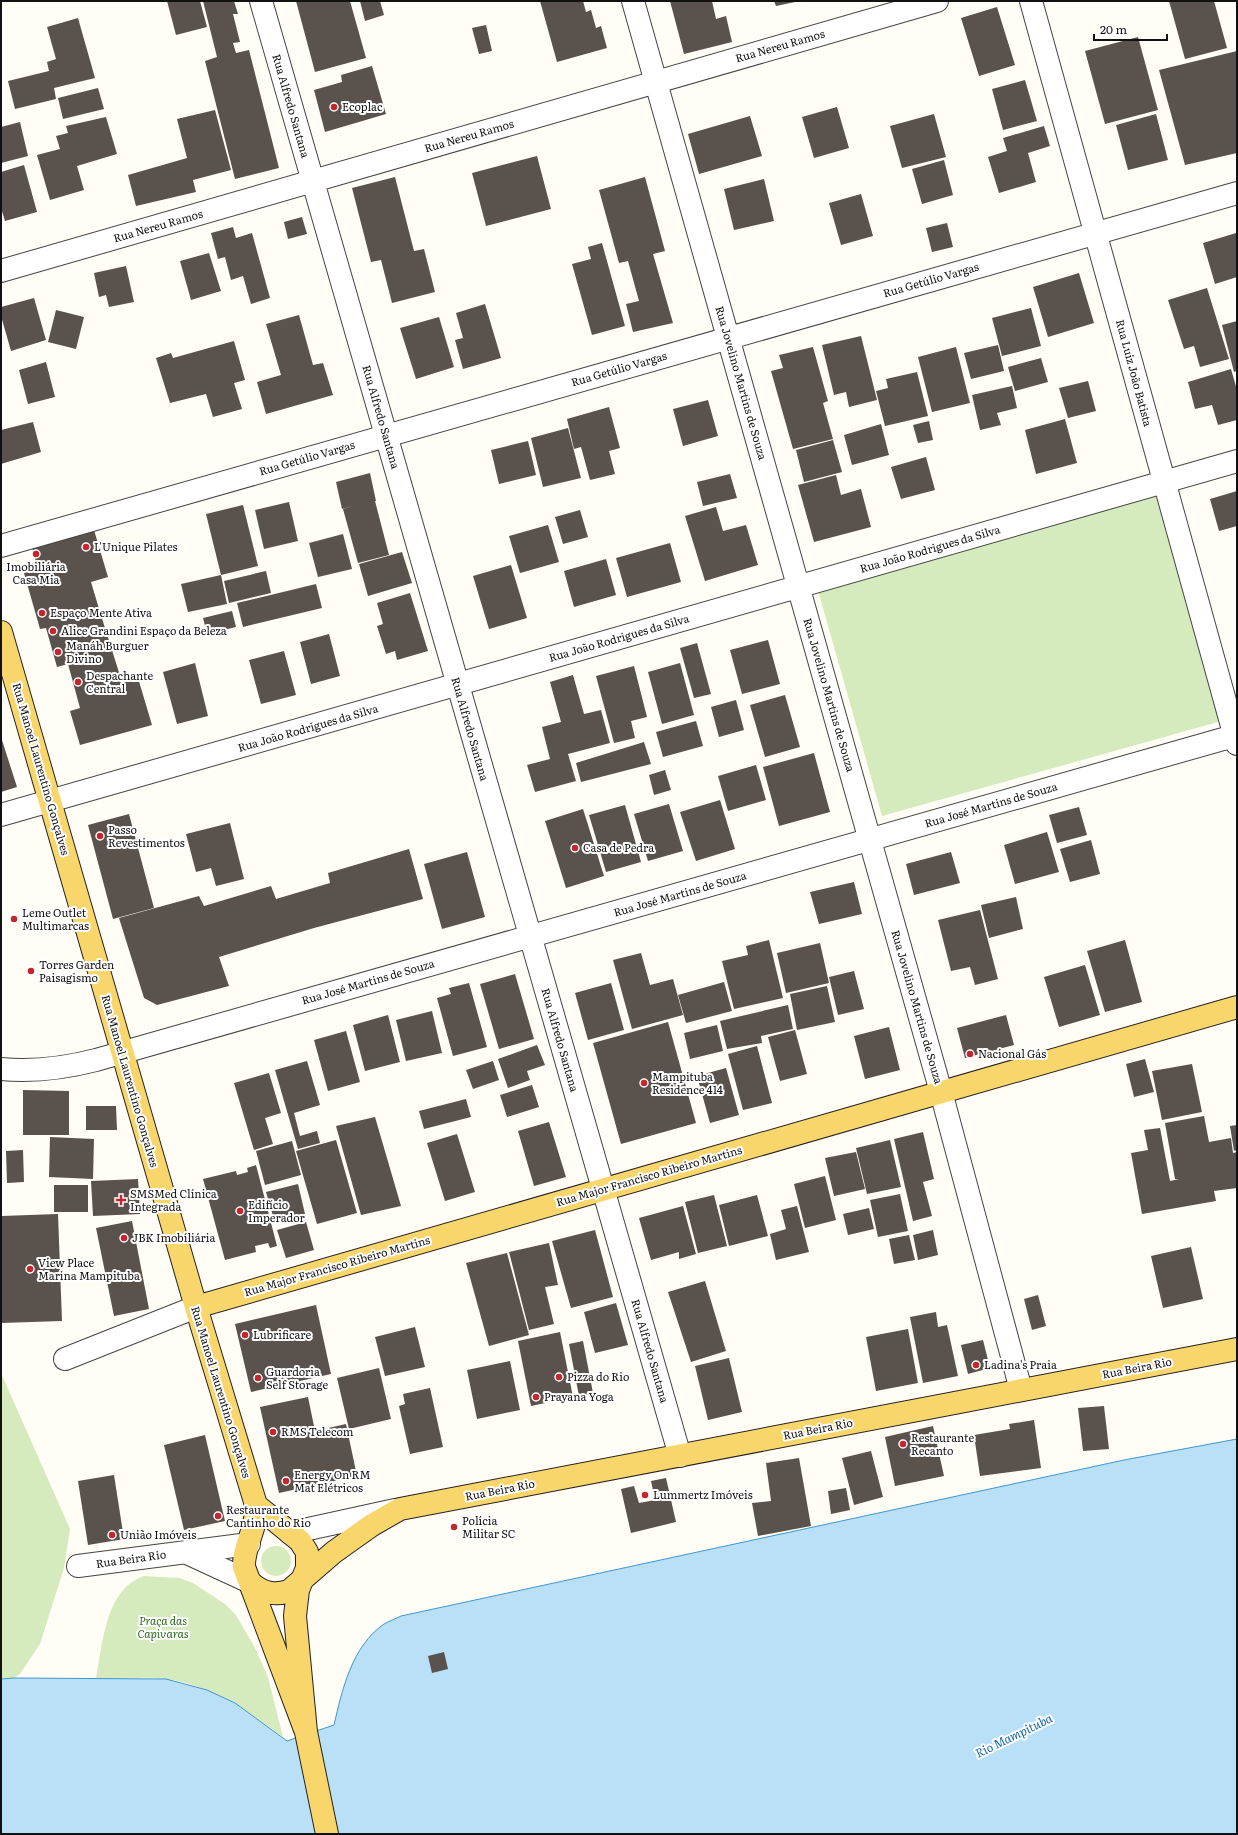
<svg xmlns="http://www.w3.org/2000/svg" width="1238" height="1835" font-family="Literata,serif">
<rect width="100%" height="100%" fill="#fffdf5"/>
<!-- green -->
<path fill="#d5ebbd" d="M1160,491L1225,720L882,816L817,587Z
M1,1373L70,1529L64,1568L40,1644L20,1674L14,1678L1,1679Z
M261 1561a15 15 0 1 1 30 0a15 15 0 1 1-30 0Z
M144,1576L179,1578L193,1583L225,1604L236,1615L255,1648L268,1677L283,1737C245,1710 214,1686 166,1679C144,1676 119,1679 96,1679C103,1644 105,1589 144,1576Z"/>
<!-- water -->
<path fill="#b9e0f7" stroke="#3f96cf" d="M1237,1439V1833L1235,1834H1V1679L14,1678L166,1679L207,1690L235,1703L287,1741L334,1725C342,1690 352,1646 384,1624C389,1621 395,1619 401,1616L1124,1460Z"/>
<!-- building -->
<path fill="#5a524d" d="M167,1H200L207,27L176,35Z
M203,1H234L238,14H233L240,42L233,43L236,53L249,50L279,168L235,179L205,61L217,57Z
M296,1H350L366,58L315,72Z
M360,1H380L384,15L365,21Z
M540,1H583L586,12L591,10L596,28L601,26L607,48L557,62Z
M670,1H712L716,19L726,16L732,42L684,54Z
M774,1H795V2L776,6Z
M1169,1H1214L1227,48L1185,59Z
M997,7L1015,65L979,76L961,18Z
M78,18L95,78L54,88L56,99L15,109L8,81L49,71L47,62L56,59L47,27Z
M486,25L492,51L479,54L472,28Z
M1138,37L1158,110L1105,124L1085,51Z
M1237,51V153L1185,165L1159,70Z
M372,66L386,114L325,132L314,90L342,82L341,75Z
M1025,80L1037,121L1003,130L992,89Z
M98,88L104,109L63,119L58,98Z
M837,107L849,148L814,158L802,117Z
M215,110L231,170L193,180L196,192L136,206L128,175L187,158L177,119Z
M934,114L946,157L902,168L890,126Z
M1156,114L1168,160L1128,170L1116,125Z
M750,116L762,156L699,174L688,134Z
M106,117L117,154L77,166L84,190L50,200L37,155L60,149L56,136L68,133L66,126Z
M20,122L28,156L1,163V127Z
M1044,126L1050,146L1028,153L1036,182L999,193L988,157L1007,151L1003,138Z
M537,156L551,209L486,226L472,173Z
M944,160L953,195L922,204L912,169Z
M24,165L37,212L5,221L1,208V172Z
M395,177L414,251L424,249L435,292L392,303L381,260L371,262L352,188Z
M645,177L665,251L653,254L673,323L633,332L626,304L639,301L628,261L619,263L599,190Z
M764,179L774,221L734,230L724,189Z
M861,194L873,236L841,245L829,203Z
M302,217L307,234L288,239L284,222Z
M947,223L953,247L932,252L926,228Z
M233,227L236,238L252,233L270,298L251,304L243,276L231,280L225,257L218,259L211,233Z
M1236,233L1237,277L1215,284L1203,243Z
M602,243L625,326L592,335L572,264L591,259L588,247Z
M209,253L221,291L191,300L180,261Z
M126,266L134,302L109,307L106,295L99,297L94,273Z
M1079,273L1094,323L1048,337L1033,287Z
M1207,288L1229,359L1200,367L1194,346L1184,349L1168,300Z
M34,298L46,340L11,351L1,316V307Z
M485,304L501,358L463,369L455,340L463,338L456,313Z
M1031,308L1041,346L1002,356L992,318Z
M56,310L84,317L76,349L48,342Z
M299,315L313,365L323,363L333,395L266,414L257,382L281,375L266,324Z
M439,317L454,367L416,379L400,328Z
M1237,321V371L1234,372L1222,325Z
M861,336L877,400L849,407L846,392L834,395L822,345Z
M234,341L245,380L234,383L242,409L213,417L206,394L170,403L156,358L171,353L173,358Z
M998,345L1004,371L971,379L964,353Z
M813,347L828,401L823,403L833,439L793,449L771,371L783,368L779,355Z
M956,347L970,403L932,412L918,357Z
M1041,358L1048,382L1015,391L1008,367Z
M46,362L55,397L28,404L19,370Z
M1231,369L1237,390V420L1218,425L1212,405L1195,409L1188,382Z
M917,372L928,416L885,426L876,391L888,388L886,379Z
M1088,381L1096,411L1068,418L1059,388Z
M1012,386L1017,408L997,413L1001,425L980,430L972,395Z
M708,400L718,436L683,446L673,409Z
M609,407L620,448L609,451L615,474L590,480L581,447L574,449L567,419Z
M1065,419L1077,463L1036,474L1025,430Z
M929,421L933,440L918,443L913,425Z
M33,422L41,452L1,464V430Z
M881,424L889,455L852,465L844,435Z
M568,428L581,478L543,487L531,438Z
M833,440L842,472L804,482L796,450Z
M528,441L536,475L499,484L491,450Z
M926,457L935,490L901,499L891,467Z
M370,473L376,501H375L389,555L358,563L343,509L353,506L342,509L336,482Z
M730,474L737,498L703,506L697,482Z
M836,475L841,495L861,489L871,527L814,542L798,485Z
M1237,491V526L1219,531L1210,499Z
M289,502L298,541L264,549L255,510Z
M243,505L258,566L221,575L206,514Z
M716,507L723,531L746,525L758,565L705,581L685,516Z
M580,510L588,537L563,544L555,517Z
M548,525L559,562L520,573L509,536Z
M94,530L108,577L91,582L100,612L122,682L138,678L152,725L80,745L70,711L80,708L68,664L57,667L46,628L40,629L22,566L36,562L32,547Z
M343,534L352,569L318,577L309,543Z
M670,543L681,582L627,597L616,558Z
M402,552L412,583L368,596L359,564Z
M606,559L616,595L574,607L564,571Z
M511,565L527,618L489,629L473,576Z
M266,571L271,593L229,603L224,581Z
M221,575L227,604L188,612L181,584Z
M316,584L322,608L243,627L237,603Z
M410,593L428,651L397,660L395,651L386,654L377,626L383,624L377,603Z
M232,611L236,627L207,634L203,618Z
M329,634L340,676L311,684L300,642Z
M768,640L780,684L742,694L730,650Z
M697,643L711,694L694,698L680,648Z
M284,651L296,695L261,704L249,660Z
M195,663L208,716L177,724L163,672Z
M680,663L694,715L662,724L648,672Z
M634,666L647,717L631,721L635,738L614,743L596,676Z
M573,675L584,714L601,710L610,743L568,754L576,781L535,792L527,765L550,759L542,727L561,722L550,682Z
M785,695L800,747L765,757L750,705Z
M736,700L744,730L719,737L711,707Z
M696,721L703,746L663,757L656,732Z
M1,737L17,787L1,792Z
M644,742L651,764L581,782L576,763Z
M814,753L830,812L779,826L763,767Z
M756,765L766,800L728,811L718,776Z
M665,770L671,790L654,795L649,775Z
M720,800L735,849L696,861L680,812Z
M669,804L683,851L648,861L634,814Z
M625,805L641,862L606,872L589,815Z
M1079,807L1087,835L1057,843L1049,815Z
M583,809L604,876L566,888L545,821Z
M129,814L154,908L113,919L88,825Z
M230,823L244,879L216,886L211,868L196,872L186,834Z
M1047,832L1059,872L1015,884L1004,845Z
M1091,840L1100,874L1070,882L1060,849Z
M409,849L423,899L314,928L219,957L229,986L157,1005L144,998L119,918L199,896L204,906L271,886L276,899L330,883L328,873Z
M467,852L485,917L442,929L424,864Z
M951,852L960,883L914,895L906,864Z
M854,882L862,914L819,924L810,892Z
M1016,897L1023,929L989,938L981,905Z
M980,910L998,979L975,985L970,967L951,971L938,920Z
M769,940L783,998L734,1009L722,961L748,955L746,946Z
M1125,940L1142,1002L1105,1012L1087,951Z
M820,943L829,983L786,993L777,953Z
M641,953L650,985L673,979L683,1015L632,1029L613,960Z
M1085,965L1100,1015L1059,1027L1044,977Z
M854,971L864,1009L838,1015L829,977Z
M515,974L534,1039L499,1049L480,984Z
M724,982L732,1011L686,1023L678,995Z
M469,983L487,1047L453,1056L437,998L451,994L449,988Z
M611,983L624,1030L588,1040L575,993Z
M827,986L835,1022L797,1030L790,994Z
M788,1005L793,1029L761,1036L762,1043L727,1049L720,1021Z
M432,1011L442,1053L406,1061L396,1020Z
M388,1015L400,1062L365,1071L353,1025Z
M1006,1015L1014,1045L965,1058L957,1028Z
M668,1022L696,1123L621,1144L593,1043Z
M717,1025L723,1051L690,1059L684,1033Z
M889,1027L900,1070L865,1079L854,1036Z
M795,1030L807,1074L780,1081L768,1037Z
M346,1031L360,1082L328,1091L314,1040Z
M537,1045L545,1065L527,1071L530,1080L508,1088L498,1059Z
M757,1046L772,1103L743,1110L728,1054Z
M1145,1059L1154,1092L1134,1097L1126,1064Z
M307,1061L320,1105L294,1113L300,1136L317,1131L320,1143L298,1149L275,1070Z
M493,1061L499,1080L473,1089L466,1070Z
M1192,1064L1202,1112L1162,1120L1152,1071Z
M726,1068L739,1115L710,1123L697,1076Z
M269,1073L281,1113L265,1118L273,1144L254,1150L234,1083Z
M532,1085L539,1107L507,1117L500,1095Z
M23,1090L69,1091V1135H23Z
M466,1099L471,1117L424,1129L419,1111Z
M86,1106H116L117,1130H86Z
M1204,1116L1209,1142L1231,1138L1233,1153L1237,1152V1188L1214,1191L1216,1201L1142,1214L1131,1153L1148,1150L1144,1130L1160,1128L1170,1181L1179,1179H1175L1165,1123Z
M375,1117L401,1206L361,1215L336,1126Z
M549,1122L566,1177L534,1186L518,1131Z
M1237,1125V1150L1234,1151L1230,1126Z
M923,1132L934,1179L923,1182L932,1216L913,1221L894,1139Z
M457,1134L475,1192L445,1201L427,1143Z
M50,1137L94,1139L93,1179L49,1177Z
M336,1140L357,1213L317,1224L296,1151Z
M890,1140L901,1187L867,1194L856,1148Z
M292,1141L301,1175L265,1185L256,1151Z
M23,1150L24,1182L7,1183L6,1151Z
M856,1152L865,1189L834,1196L825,1158Z
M256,1165L277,1246L270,1248L268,1243L255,1246L256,1252L225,1260L203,1179L236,1171L237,1175L248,1172L247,1168Z
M825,1176L836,1220L805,1228L794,1184Z
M138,1179L140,1214L93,1216L91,1181Z
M298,1184L305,1214L275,1223L266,1192Z
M54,1185H88V1212H54Z
M900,1194L908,1231L878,1237L870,1200Z
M714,1195L727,1246L698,1253L685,1202Z
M757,1195L768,1236L729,1246L719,1205Z
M683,1206L696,1254L679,1259V1252L651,1260L639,1218Z
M797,1206L809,1252L776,1260L770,1234L786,1229L781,1210Z
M869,1208L874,1229L848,1235L843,1214Z
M58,1214L62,1321L1,1323V1216Z
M132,1221L149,1309L114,1316L96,1228Z
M306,1222L314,1250L286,1258L277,1230Z
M595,1230L613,1297L571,1308L552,1241Z
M933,1230L938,1255L918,1260L913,1235Z
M909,1235L915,1260L894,1264L889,1239Z
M549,1243L558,1285L545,1287L554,1324L529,1330L509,1252Z
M1191,1247L1203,1299L1163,1308L1151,1256Z
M507,1253L529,1335L489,1346L466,1263Z
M705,1281L726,1351L691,1362L668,1292Z
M1038,1295L1046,1326L1032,1330L1024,1299Z
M616,1303L628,1345L595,1353L584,1312Z
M316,1305L331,1374L251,1392L235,1324Z
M936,1312L938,1327L947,1325L958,1376L923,1383L910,1317Z
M415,1327L425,1367L385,1376L375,1337Z
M908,1329L918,1383L876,1391L866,1337Z
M560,1332L573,1397L531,1406L518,1341Z
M983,1340L990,1368L968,1374L961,1345Z
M583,1341L593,1393L579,1396L569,1344Z
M729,1358L742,1412L708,1420L695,1366Z
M510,1361L520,1410L477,1419L467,1370Z
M379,1368L391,1419L349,1429L337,1378Z
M430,1388L443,1447L410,1454L399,1406L405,1404L403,1394Z
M308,1397L315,1431L346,1424L357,1476L279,1493L260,1407Z
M1104,1406L1109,1449L1083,1451L1078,1408Z
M1034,1420L1041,1468L980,1476L974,1435L1010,1429L1009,1424Z
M933,1426L944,1476L895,1486L885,1437Z
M205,1435L225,1521L184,1530L164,1445Z
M871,1451L883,1497L854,1505L842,1458Z
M799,1458L811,1526L758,1536L752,1503L771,1501L766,1463Z
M114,1475L124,1539L88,1545L78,1481Z
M666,1478L676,1522L631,1533L621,1489L634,1486L639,1503L655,1500L651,1481Z
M846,1488L850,1510L831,1514L828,1491Z
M444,1652L448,1669L432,1673L428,1656Z"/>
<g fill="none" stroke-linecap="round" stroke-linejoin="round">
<defs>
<path id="minor" d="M261,1L680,1456
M633,1L941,1092L1021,1390
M1031,1L1237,744
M1,271L937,1
M1,546L1237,193
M1,815L1237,461
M1,1069C33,1072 65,1068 96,1060L1237,735
M65,1359L196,1307
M290,1533L395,1510
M185,1552L250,1582
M78,1566L249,1544"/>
<path id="major" d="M1,632L196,1307L256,1505C258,1527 243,1546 244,1567L306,1732
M196,1307L1237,1007
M256,1505L300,1541L307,1552V1568L298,1590L295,1616L306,1732L327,1834
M250,1582C262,1593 274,1596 289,1591L334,1552L372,1525L400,1509L1237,1349"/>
</defs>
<!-- minor casing -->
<use href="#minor" stroke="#444" stroke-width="24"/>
<!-- major casing -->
<use href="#major" stroke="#222" stroke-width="24"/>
<!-- minor -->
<use href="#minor" stroke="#fff" stroke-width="22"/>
<!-- major -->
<use href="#major" stroke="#f9d66b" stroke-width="22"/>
</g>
<!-- markers -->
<g fill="#c4262e" stroke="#fff" stroke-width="1.5">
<circle cx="334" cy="107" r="4"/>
<circle cx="86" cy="547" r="4"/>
<circle cx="36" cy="554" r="4"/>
<circle cx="42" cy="613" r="4"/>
<circle cx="53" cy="631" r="4"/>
<circle cx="58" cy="652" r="4"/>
<circle cx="78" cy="682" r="4"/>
<circle cx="100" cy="836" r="4"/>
<circle cx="575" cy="848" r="4"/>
<circle cx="14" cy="919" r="4"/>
<circle cx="31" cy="971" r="4"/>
<circle cx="970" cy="1054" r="4"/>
<circle cx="644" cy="1083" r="4"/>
<path d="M119 1194h4v4h4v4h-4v4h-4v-4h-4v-4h4z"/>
<circle cx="240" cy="1211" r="4"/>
<circle cx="124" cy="1238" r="4"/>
<circle cx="30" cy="1269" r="4"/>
<circle cx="245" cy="1335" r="4"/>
<circle cx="976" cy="1365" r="4"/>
<circle cx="559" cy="1377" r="4"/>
<circle cx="258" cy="1378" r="4"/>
<circle cx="536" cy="1397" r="4"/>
<circle cx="273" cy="1432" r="4"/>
<circle cx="903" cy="1444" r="4"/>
<circle cx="286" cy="1481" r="4"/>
<circle cx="645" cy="1495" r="4"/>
<circle cx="218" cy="1516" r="4"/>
<circle cx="454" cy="1527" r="4"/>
<circle cx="112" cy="1535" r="4"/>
</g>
<g text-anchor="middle" stroke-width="4" stroke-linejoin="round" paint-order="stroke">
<!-- street labels -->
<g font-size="11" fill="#111" stroke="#fff">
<text transform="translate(780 46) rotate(-16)" y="4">Rua Nereu Ramos</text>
<text transform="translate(291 106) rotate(74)" y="4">Rua Alfredo Santana</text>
<text transform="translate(469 136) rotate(-16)" y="4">Rua Nereu Ramos</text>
<text transform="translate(158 226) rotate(-16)" y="4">Rua Nereu Ramos</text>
<text transform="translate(931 280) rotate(-16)" y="4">Rua Getúlio Vargas</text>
<text transform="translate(619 369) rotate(-16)" y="4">Rua Getúlio Vargas</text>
<text transform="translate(1134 373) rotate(75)" y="4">Rua Luiz João Batista</text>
<text transform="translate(741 383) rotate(74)" y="4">Rua Jovelino Martins de Souza</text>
<text transform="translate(381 417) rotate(74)" y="4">Rua Alfredo Santana</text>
<text transform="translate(307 458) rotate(-16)" y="4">Rua Getúlio Vargas</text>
<text transform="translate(930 549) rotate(-16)" y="4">Rua João Rodrigues da Silva</text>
<text transform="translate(619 638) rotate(-16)" y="4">Rua João Rodrigues da Silva</text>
<text transform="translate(829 695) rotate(74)" y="4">Rua Jovelino Martins de Souza</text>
<text transform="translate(308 728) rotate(-16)" y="4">Rua João Rodrigues da Silva</text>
<text transform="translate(470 729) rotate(74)" y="4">Rua Alfredo Santana</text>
<text transform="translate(41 769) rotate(74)" y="4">Rua Manoel Laurentino Gonçalves</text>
<text transform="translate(991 805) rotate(-16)" y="4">Rua José Martins de Souza</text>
<text transform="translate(680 894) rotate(-16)" y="4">Rua José Martins de Souza</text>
<text transform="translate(368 982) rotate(-16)" y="4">Rua José Martins de Souza</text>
<text transform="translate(917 1007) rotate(74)" y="4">Rua Jovelino Martins de Souza</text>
<text transform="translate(560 1040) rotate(74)" y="4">Rua Alfredo Santana</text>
<text transform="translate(130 1081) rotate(74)" y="4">Rua Manoel Laurentino Gonçalves</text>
<text transform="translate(649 1176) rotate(-16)" y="4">Rua Major Francisco Ribeiro Martins</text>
<text transform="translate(337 1266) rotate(-16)" y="4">Rua Major Francisco Ribeiro Martins</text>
<text transform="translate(650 1351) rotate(74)" y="4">Rua Alfredo Santana</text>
<text transform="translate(1137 1368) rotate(-11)" y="4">Rua Beira Rio</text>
<text transform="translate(221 1392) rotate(73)" y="4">Rua Manoel Laurentino Gonçalves</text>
<text transform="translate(818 1429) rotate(-11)" y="4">Rua Beira Rio</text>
<text transform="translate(500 1490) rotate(-11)" y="4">Rua Beira Rio</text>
<text transform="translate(131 1559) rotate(-8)" y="4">Rua Beira Rio</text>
</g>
<!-- poi labels -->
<g font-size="11" fill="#111" stroke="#fff" text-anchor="start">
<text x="342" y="111">Ecoplac</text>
<text x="94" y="551">L'Unique Pilates</text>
<text x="36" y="571" text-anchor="middle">Imobiliária<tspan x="36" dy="13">Casa Mia</tspan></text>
<text x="50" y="617">Espaço Mente Ativa</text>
<text x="61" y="635">Alice Grandini Espaço da Beleza</text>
<text x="66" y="650">Manáh Burguer<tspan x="66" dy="13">Divino</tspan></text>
<text x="86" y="680">Despachante<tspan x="86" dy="13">Central</tspan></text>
<text x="108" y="834">Passo<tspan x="108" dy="13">Revestimentos</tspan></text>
<text x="583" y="852">Casa de Pedra</text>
<text x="22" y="917">Leme Outlet<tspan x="22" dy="13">Multimarcas</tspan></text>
<text x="39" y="969">Torres Garden<tspan x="39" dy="13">Paisagismo</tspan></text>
<text x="978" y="1058">Nacional Gás</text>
<text x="652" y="1081">Mampituba<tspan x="652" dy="13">Residence 414</tspan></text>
<text x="130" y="1198">SMSMed Clínica<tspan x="130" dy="13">Integrada</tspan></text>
<text x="248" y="1209">Edifício<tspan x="248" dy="13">Imperador</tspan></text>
<text x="132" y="1242">JBK Imobíliária</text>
<text x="38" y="1267">View Place<tspan x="38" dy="13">Marina Mampituba</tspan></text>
<text x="253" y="1339">Lubrificare</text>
<text x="984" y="1369">Ladina's Praia</text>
<text x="266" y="1376">Guardoria<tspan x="266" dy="13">Self Storage</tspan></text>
<text x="567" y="1381">Pizza do Rio</text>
<text x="544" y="1401">Prayana Yoga</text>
<text x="281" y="1436">RMS Telecom</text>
<text x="911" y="1442">Restaurante<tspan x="911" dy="13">Recanto</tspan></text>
<text x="294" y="1479">Energy On RM<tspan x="294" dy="13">Mat Elétricos</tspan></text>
<text x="653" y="1499">Lummertz Imóveis</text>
<text x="226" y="1514">Restaurante<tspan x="226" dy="13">Cantinho do Rio</tspan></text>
<text x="462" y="1525">Polícia<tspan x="462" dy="13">Militar SC</tspan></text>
<text x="120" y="1539">União Imóveis</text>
</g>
<!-- park labels -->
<g font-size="11" font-style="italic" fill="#2f6b1f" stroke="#fff">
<text x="163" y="1625">Praça das<tspan x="163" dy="13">Capivaras</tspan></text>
</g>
<!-- water labels -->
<g font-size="12" font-style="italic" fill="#1768a6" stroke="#fff">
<text transform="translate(1014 1736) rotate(-26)" y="4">Rio Mampituba</text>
</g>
</g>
<!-- border -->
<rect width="1238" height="1835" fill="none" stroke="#111111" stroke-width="4"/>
<!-- scale -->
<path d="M1094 34v6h73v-6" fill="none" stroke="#111111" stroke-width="2"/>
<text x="1100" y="34" font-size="12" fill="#111111" stroke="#ffffff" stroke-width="3" paint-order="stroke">20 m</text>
</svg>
